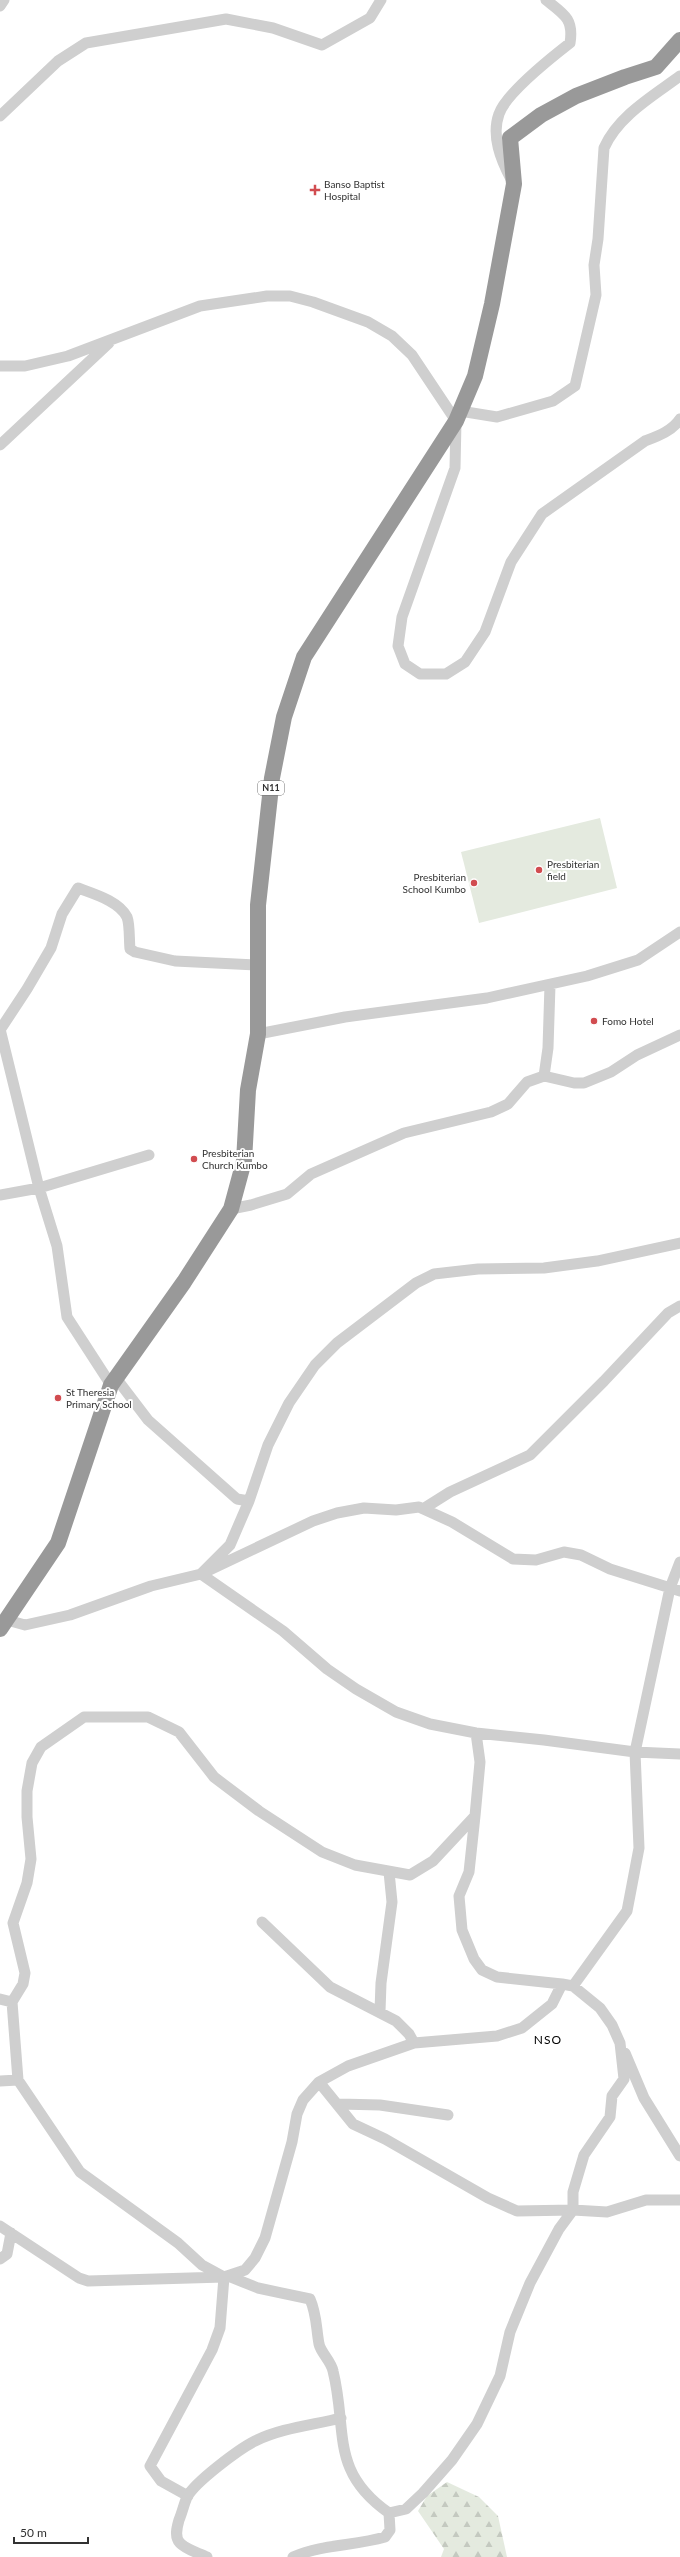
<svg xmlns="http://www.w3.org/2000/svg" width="680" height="2557" font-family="Lato,sans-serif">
<defs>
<pattern id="forest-firs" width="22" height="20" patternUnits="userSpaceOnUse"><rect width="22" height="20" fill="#e4eadf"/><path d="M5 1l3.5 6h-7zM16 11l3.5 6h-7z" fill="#c4c9c0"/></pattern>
</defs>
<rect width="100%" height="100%" fill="#fff"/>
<!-- forest -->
<path fill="url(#forest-firs)" d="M447,2482L479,2497L498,2516L507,2557H441L444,2549L418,2511L427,2496Z"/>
<!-- pitch -->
<path fill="#e4eadf" d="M600,818L617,888L479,923L461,852Z"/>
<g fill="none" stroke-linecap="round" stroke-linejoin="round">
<!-- minor -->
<path stroke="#cfcfcf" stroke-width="11" d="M0,6L4,0
M0,116L58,61L86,43L226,19L273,28L322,45L370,18L381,0
M511,179C501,160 491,136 499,114C506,93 552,57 570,43C574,19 564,14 546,0
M0,366H25L68,356L200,306L267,296H290L313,302L368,322L392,336L412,355L456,421L455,468L402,617L398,646L405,664L420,674H446L465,662L485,632L511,562L542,514L645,441C658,436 672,431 680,419
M460,411L497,417L553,401L575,386L596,295L594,265L598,239L604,148C618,116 653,96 680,76
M0,445L109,343
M0,1029L39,1188L57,1246L67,1317L111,1385
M0,1030L27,989L51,948L62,914L78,888C94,894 119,901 127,917C130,925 129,940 130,949L135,952L175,961L256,965
M258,1034L345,1017L487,998L587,976L638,960L680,932
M544,1076L548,1048L550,985
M0,1195L39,1188L149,1155
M231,1209L251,1205L287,1194L311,1174L404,1133L491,1112L508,1104L527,1082L544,1076L574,1083H584L611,1072L637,1055L680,1035
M680,1243L597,1261L544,1268L478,1269L434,1274L416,1283L337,1343L315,1365L289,1403L268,1445L249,1501L230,1545L201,1574L283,1631L327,1669L356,1689L396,1712L430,1724L476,1733L544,1740L635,1752L680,1754
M116,1378L148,1420L237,1499L249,1501
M423,1509L450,1492L530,1455L604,1381L668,1313L680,1306
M7,1620L25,1625L70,1615L151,1586L201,1574L313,1521L337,1513L364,1508L396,1510L419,1507L452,1522L513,1559L536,1560L564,1552L581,1555L610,1569L680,1591
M475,1816L469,1872L459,1896L462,1930L474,1959L482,1970L497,1977L562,1984
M262,1922L330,1987L396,2021L409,2034L414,2043
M0,1999L12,2002
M380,2011L381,1983L392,1902L389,1872
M625,2053L644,2098L680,2156
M0,2081L18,2080
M319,2082L353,2124L385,2139L488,2198L517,2211L573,2210L607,2212L646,2200H680
M339,2104L380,2105L448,2115
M0,2226L79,2278L88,2281L224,2277L245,2270L255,2258L265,2238L292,2142L297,2114L303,2100L319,2082L348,2066L414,2043L497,2036L522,2028L552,2004L562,1984L573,1986L627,1911L639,1848L635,1752L670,1588L680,1562
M0,2259L7,2254L11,2233
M228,2276L258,2288L310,2299C317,2315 316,2328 319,2344C321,2353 331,2361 333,2371C348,2431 329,2471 389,2513L406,2509L423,2493L452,2460L477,2424L500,2376L510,2332L530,2283L559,2229L573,2210V2192L584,2155L610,2117L612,2096L624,2079L620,2043L612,2025L600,2008L573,1986
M188,2496L161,2481L150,2466L212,2350L220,2328L224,2277L202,2265L178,2243L80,2172L18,2080L12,2002L23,1984L25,1973L13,1923L27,1883L31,1859L27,1817V1791L32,1763L41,1747L84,1717H148L179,1732L214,1777L259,1811L322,1852L355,1865L410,1875L433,1861L475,1816L480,1762L476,1733
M207,2557C199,2553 187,2550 180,2543C174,2537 177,2527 179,2520C182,2513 184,2504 187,2497C195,2482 239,2449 255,2441C281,2428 313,2425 341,2418
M293,2557C323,2544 354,2546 385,2537L390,2530L389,2513"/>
<!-- highway -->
<path stroke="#999" stroke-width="16" d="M0,1629L58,1543L111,1385L184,1282L231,1209L244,1161L248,1090L258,1034V905L272,778L284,717L304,657L456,421L475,376L492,304L514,184L510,138L541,115L576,96L625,77L656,67L680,40"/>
</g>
<!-- markers -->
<g fill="#d14c50" stroke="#fff" stroke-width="1.5">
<path d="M313 184h4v4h4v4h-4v4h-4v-4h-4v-4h4z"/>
<circle cx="539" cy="870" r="4"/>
<circle cx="474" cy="883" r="4"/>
<circle cx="594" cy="1021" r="4"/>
<circle cx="194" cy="1159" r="4"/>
<circle cx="58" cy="1398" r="4"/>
</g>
<g text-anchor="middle" stroke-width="4" stroke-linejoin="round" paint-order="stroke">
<!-- shield labels -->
<rect fill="#fff" stroke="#707070" stroke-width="1" x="258" y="781" width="26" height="14" rx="3"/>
<g font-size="9" font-weight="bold" fill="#323232">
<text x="271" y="791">N11</text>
</g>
<!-- poi labels -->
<g font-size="10" fill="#323232" stroke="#fff" text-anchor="start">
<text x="324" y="188">Banso Baptist<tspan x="324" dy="12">Hospital</tspan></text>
<text x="547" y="868">Presbiterian<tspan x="547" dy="12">field</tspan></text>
<text x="466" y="881" text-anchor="end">Presbiterian<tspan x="466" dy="12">School Kumbo</tspan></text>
<text x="602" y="1025">Fomo Hotel</text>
<text x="202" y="1157">Presbiterian<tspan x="202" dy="12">Church Kumbo</tspan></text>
<text x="66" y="1396">St Theresia<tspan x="66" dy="12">Primary School</tspan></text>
</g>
<!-- quarter labels -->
<g font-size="12" letter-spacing="1" fill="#000" stroke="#fff">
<text x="548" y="2044">NSO</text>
</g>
</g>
<!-- scale -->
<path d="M14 2537v6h74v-6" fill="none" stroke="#323232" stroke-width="2"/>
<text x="20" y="2537" font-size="12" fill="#323232" stroke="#ffffff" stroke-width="3" paint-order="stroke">50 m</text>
</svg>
